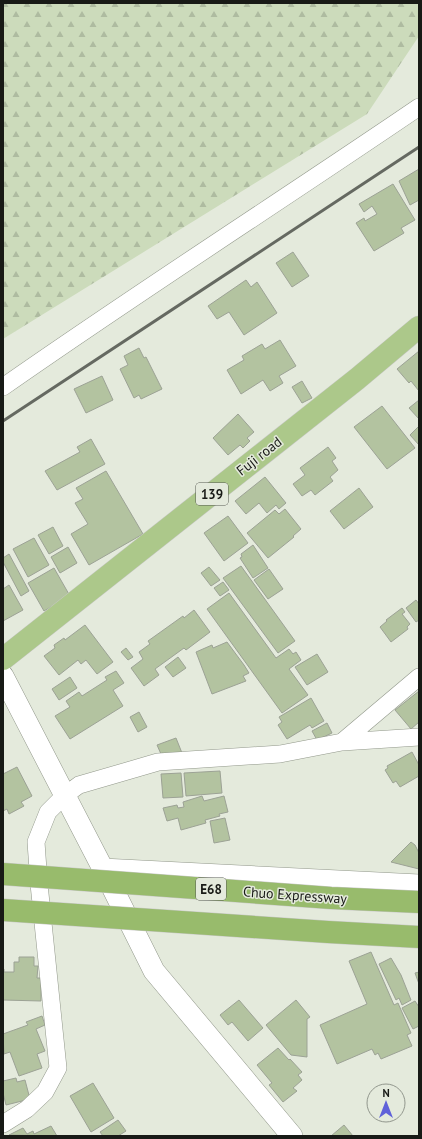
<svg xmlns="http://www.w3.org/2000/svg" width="422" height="1139" font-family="'PT Sans',sans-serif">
<defs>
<pattern id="forest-firs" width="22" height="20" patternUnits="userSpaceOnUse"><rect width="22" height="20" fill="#ccdbbb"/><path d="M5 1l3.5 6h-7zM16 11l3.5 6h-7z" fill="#aebba0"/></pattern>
</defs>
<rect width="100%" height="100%" fill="#e4eadc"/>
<!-- forest -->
<path fill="url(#forest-firs)" d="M3,3H419V36L367,114L3,339Z"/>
<!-- building -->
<path fill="#b3c3a0" stroke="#9ca295" d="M419,169V200L410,205L399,181Z
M393,184L415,220L401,228L404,233L374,251L356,223L364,218L365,221L377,214L372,206L364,212L359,204Z
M293,252L309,276L292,287L276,263Z
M246,280L251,287L257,282L277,313L244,335L229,312L217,319L208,306Z
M280,340L296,366L279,376L283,383L270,391L263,380L241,394L227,370L244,360L242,356L262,344L265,349Z
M139,348L144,358L146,357L162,389L141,399L139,395L134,398L120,369L128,365L124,356Z
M419,351V391L411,381L409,383L397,369Z
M102,376L113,400L86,413L74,389Z
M302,381L312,398L302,403L292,387Z
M419,400V419L409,408Z
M382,406L415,448L387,469L354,427Z
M238,414L254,432L247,438L250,441L243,448L240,445L228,455L213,438Z
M419,426V445L410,435Z
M91,439L105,464L57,490L45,471L80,452L77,447Z
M328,447L336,458L332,461L338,470L330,477L333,481L315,495L311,490L302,496L293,484L305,475L300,468Z
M106,471L143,534L89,565L71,534L88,524L75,503L83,499L76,488Z
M265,477L286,503L279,509L276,505L267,513L259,503L246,514L235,501Z
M359,488L373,507L344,529L330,511Z
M285,509L301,529L293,536L294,537L268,558L247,533L275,510L279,514Z
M228,516L248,543L224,561L204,533Z
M53,527L63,546L49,554L38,535Z
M34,538L49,565L28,577L13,549Z
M253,545L268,568L253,578L240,558L242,557L241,554Z
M68,547L77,563L60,573L51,557Z
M9,554L29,591L21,596L3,562V558Z
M241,566L295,641L278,653L223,578Z
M209,567L220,580L211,586L201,573Z
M54,568L70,596L44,611L28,583Z
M269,569L283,589L268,599L254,580Z
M223,582L229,590L220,596L214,588Z
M9,585L23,610L3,621V589Z
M229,593L276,658L289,649L293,654L296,652L301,660L289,669L308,695L282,713L207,609Z
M416,600L419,604V620L416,622L406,608Z
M402,608L405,612L402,614L410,624L407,627L408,629L391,642L380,627L387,621L386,620Z
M194,610L210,632L186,650L184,648L155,669L159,675L144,686L131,668L143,659L139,652L150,644L148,641L183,616L184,618Z
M85,625L113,662L97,674L86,660L81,664L78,660L59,675L44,656L55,648L54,645L64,638L65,640Z
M227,642L244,665L249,673L243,676L246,681L212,694L196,652L212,645L213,648Z
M126,648L133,657L128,660L121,652Z
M317,654L328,672L307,685L295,667Z
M178,657L186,668L173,677L165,667Z
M116,671L124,683L113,690L123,706L70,739L55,716L70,707L66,701L79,692L82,696L107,680L105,677Z
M70,677L77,688L59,700L52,689Z
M419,691V722L411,729L395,710Z
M311,698L324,721L312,728L310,725L287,739L278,725L282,722L279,717Z
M139,712L147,727L138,732L130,717Z
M327,723L332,733L317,740L312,731Z
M176,738L182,753L165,756L163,753L161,754L157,745Z
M412,752L419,765V776L400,787L396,781L393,783L385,770L388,768L387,766Z
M17,767L32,796L21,802L24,806L9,814L7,809L3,811V774Z
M220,771L222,793L186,796L184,773Z
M181,773L183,797L163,798L161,774Z
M202,796L204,801L224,796L228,812L219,814L220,816L205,820L206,823L181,830L178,818L167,821L163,808L177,805L178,808L184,807L183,802Z
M225,818L230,840L214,843L210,821Z
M411,842L415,845L419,853V869L391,862Z
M371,952L394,1005L398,1003L411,1033L407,1035L412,1046L381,1059L378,1053L375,1055L372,1049L337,1064L320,1025L367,1004L349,961Z
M19,957H34V966H38L37,978H41V1001L3,1000V969H4V972H14V962H19Z
M391,958L401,975L411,1000L402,1005L399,998L396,1000L379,964Z
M419,972V984L415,973Z
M239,1000L263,1028L248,1041L232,1022L228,1025L220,1015Z
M296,1000L310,1017L307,1019V1057L291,1055L266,1025Z
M415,1001L419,1007V1026L413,1029L402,1008Z
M42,1016L45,1025L36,1029L45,1051L37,1054L42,1068L19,1076L10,1052L4,1054L3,1034L28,1025L26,1022Z
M278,1048L289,1060L290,1059L302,1072L298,1075L302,1080L293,1088L297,1091L283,1102L269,1085L272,1083L257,1065Z
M16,1078L17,1082L25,1080L30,1099L6,1105L3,1093V1081Z
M93,1083L114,1118L91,1132L70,1096Z
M118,1120L126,1131L118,1136H103L100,1132Z
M344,1125L353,1136H331Z
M51,1126L57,1136L9,1135L23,1128L27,1134L33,1131L34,1134Z"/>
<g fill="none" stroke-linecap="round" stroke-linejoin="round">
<defs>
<path id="minor" d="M3,387C140,291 281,201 419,107
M342,742L419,677
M102,867L419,883
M3,1124L27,1109L45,1092L58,1068L39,884L36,842L48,812L64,796L79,785L158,762L280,754L342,742L419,737"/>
<path id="tertiary" d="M3,676L102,867L154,971L292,1136"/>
<path id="trunk" d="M3,659L357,379L419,327"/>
</defs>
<!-- minor casing -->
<use href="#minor" stroke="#92988b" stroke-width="18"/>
<!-- tertiary casing -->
<use href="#tertiary" stroke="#92988b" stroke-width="22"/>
<!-- trunk casing -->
<use href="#trunk" stroke="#c8c8c7" stroke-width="23"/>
<!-- minor -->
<use href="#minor" stroke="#fff" stroke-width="17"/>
<!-- tertiary -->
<use href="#tertiary" stroke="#fff" stroke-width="21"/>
<!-- trunk -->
<use href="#trunk" stroke="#acc88a" stroke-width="22"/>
<!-- rail -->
<path stroke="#656961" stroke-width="3" d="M3,421L419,147"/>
<defs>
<path id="motorway-bridge" d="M3,874L331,898L419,902
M3,910L328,932L419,937"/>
</defs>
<!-- motorway-bridge casing -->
<use href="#motorway-bridge" stroke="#c8c8c7" stroke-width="23" stroke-linecap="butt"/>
<!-- motorway-bridge -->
<use href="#motorway-bridge" stroke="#98bb6c" stroke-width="22"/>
</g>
<g text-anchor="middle" stroke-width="3" stroke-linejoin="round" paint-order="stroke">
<!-- shield labels -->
<g fill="#e4eadc" stroke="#555851" stroke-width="1">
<rect x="196" y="483" width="32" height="22" rx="3"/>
<rect x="196" y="878" width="30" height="22" rx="3"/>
</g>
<g font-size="13" font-weight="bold" fill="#181a16">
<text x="212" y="499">139</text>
<text x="211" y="894">E68</text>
</g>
<!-- street labels -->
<g font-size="14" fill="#181a16" stroke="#e4eadc">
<text transform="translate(259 456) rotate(-38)" y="5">Fuji road</text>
<text transform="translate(295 895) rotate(4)" y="5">Chuo Expressway</text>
</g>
</g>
<!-- border -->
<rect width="422" height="1139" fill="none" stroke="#181a16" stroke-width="8"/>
<!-- north arrow -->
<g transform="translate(386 1103)"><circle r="19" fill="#e4eadc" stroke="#92978d"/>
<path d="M0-3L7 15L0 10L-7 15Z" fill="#5f61d9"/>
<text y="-6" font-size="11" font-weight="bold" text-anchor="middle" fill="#181a16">N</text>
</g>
</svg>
